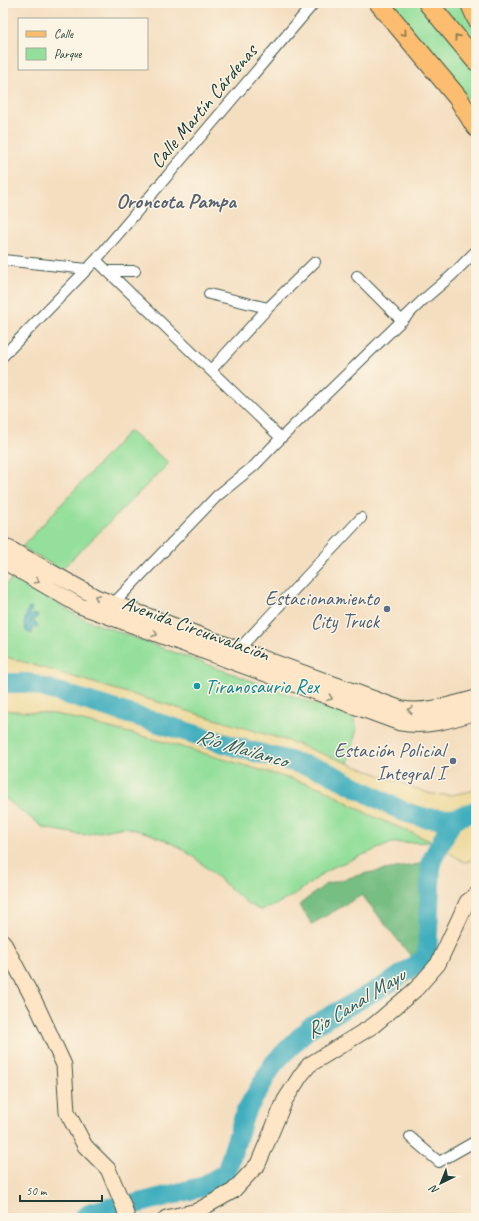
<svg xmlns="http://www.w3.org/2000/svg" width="479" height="1221" font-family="Caveat,sans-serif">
<rect width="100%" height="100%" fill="#fcf5e5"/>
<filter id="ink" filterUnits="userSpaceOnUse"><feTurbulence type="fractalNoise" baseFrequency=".025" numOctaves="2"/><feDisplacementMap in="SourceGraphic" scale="8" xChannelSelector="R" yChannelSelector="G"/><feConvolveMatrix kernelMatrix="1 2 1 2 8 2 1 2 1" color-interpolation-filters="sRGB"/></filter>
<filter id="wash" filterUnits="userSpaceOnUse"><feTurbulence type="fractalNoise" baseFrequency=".012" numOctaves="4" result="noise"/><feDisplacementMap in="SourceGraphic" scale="16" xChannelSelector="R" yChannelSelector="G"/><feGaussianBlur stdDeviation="0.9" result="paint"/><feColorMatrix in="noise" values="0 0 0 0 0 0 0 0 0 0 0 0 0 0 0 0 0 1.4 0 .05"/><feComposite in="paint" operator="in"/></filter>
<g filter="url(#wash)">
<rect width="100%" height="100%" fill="#f4dec0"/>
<!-- green -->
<path fill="#94df9b" stroke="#5a8e68" d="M390,3H420L457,46L476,72V109Z
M439,3H463L476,36V50Z
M129,431L169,463L61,570L22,547Z
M15,576L81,618L353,718L357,728L348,764L288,741L3,656V587Z
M3,710L56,714L165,742L322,788L368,814L433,842L392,843L331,868L294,895L271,907L260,910L248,904L194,857L172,843L150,834L124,827L83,835L44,828L3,797Z"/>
<!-- forest -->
<path fill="#77be83" stroke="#4b7e5c" d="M431,862L427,957L417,964L362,895L312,924L299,905L326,884L367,873Z"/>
<!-- sand -->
<path fill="#eeda9e" stroke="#868c69" d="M3,656L288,741L431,794L451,795L476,790V859L464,862L433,842L368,814L322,788L165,742L56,714L3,710Z"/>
<!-- water -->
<path fill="#40aebe" stroke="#307679" d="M32,608L31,613L29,615L30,617L33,614L38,615L35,620H32L31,622H35L38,626L33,628L31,627L33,633H29L26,631L24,623L28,609Z"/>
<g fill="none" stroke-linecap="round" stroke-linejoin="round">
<!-- river -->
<path stroke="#40aebe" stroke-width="20" d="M3,683H29L236,747L323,770L404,812L426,818L453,819L476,811
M83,1218L92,1212L113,1207H124L201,1187L226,1173L245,1113L274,1063L309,1028L391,982L427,957L431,862L453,819"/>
</g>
</g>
<g filter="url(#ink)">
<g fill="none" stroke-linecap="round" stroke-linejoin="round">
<defs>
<path id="street" d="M3,260L87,269
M96,260L281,438
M107,271H135
M357,276L402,321
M209,294L268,308
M3,356L96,260L314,3
M211,370L268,308L315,262
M112,608L113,604L217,496L254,466L281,438L423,300L451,276L476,251
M238,650L361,518
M410,1137L439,1162L476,1141"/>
<path id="secondary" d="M3,545L96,597L402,709C426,713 452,704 476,698
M3,561L80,606L400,723C426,728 451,720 476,712
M3,942L37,1006L64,1065L67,1112L85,1146L108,1169L124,1207L127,1218
M166,1218L197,1211L233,1191L258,1164L285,1100L301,1075L309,1065L374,1025L416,989L438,964L467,902L476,895"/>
<path id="primary" d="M469,3L476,19"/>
<path id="highway" d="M379,3L458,98L476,127
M428,3L476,61"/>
</defs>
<!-- street casing -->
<use href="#street" stroke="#3f5549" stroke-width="12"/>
<!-- secondary casing -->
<use href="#secondary" stroke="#3f5549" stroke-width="17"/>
<!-- primary casing -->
<use href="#primary" stroke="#3f5549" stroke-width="19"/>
<!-- highway casing -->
<use href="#highway" stroke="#3f5549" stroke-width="21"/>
<!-- street -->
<use href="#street" stroke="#fff" stroke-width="10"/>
<!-- secondary -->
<use href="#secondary" stroke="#fee5c5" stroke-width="15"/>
<!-- primary -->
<use href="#primary" stroke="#fcbd6f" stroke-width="17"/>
<!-- highway -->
<use href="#highway" stroke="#fcbd6f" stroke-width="19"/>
</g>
<!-- one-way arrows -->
<defs><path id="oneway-chevron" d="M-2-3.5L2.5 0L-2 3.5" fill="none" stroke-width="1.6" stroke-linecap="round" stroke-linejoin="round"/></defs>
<g stroke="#82774f">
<use href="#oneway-chevron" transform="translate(404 33) rotate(50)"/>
<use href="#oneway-chevron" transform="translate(457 37) rotate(-129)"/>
</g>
<g stroke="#8e917c">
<use href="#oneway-chevron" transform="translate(37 581) rotate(30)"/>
<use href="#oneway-chevron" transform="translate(97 597) rotate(-155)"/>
<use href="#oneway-chevron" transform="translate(155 634) rotate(20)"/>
<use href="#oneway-chevron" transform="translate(330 698) rotate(20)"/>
<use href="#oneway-chevron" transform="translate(410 710) rotate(-178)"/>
</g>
</g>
<!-- markers -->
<g fill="#5c6f8a" stroke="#fcf5e5" stroke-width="1.5">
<circle cx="387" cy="609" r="4"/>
<circle cx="453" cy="761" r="4"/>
</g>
<circle fill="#0f9aa8" stroke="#fcf5e5" stroke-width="1.5" cx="197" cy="686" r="4"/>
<g text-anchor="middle" stroke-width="3" stroke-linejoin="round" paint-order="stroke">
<!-- street labels -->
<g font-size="20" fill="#1f3d34" stroke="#fcf5e5">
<text transform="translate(203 106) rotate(-50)" y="7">Calle Martín Cárdenas</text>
<text transform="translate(196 628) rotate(20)" y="7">Avenida Circunvalación</text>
</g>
<!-- service labels -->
<g font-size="20" fill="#4e5e75" stroke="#fcf5e5" text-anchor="end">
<text x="379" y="605">Estacionamiento<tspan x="379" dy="23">City Truck</tspan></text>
<text x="445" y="757">Estación Policial<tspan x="445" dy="23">Integral I</tspan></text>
</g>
<!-- culture labels -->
<g font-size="20" fill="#0d838f" stroke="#fcf5e5" text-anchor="start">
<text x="205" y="693">Tiranosaurio Rex</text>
</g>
<!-- neighbourhood labels -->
<g font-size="21" font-weight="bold" fill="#586271" stroke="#fcf5e5">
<text x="176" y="208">Oroncota Pampa</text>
</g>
<!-- water labels -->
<g font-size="21" font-style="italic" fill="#295f5d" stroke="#fcf5e5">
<text transform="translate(242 748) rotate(16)" y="7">Río Mailanco</text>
<text transform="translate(355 1003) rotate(-32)" y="7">Rio Canal Mayu</text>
</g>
</g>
<!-- margin -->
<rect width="479" height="1221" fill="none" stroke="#fcf5e5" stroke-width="16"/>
<!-- legend -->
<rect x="18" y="18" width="130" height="52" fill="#fcf5e5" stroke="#a4ab9e"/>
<rect x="26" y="31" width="20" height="6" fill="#fcbd6f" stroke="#a4ab9e"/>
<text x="54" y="38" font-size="12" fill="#1f3d34">Calle</text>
<rect x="26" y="48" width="20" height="12" fill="#94df9b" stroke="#a4ab9e"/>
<text x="54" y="58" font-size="12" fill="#1f3d34">Parque</text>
<!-- north arrow -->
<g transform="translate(441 1183) rotate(223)" stroke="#fcf5e5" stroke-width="3" paint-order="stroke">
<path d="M0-3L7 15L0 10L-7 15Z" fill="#1f3d34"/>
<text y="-6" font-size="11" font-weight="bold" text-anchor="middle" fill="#1f3d34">N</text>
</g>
<!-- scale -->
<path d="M20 1195v6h82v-6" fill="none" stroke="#1f3d34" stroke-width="2"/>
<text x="26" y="1195" font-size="12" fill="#1f3d34" stroke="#fcf5e5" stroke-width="3" paint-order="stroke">50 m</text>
</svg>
